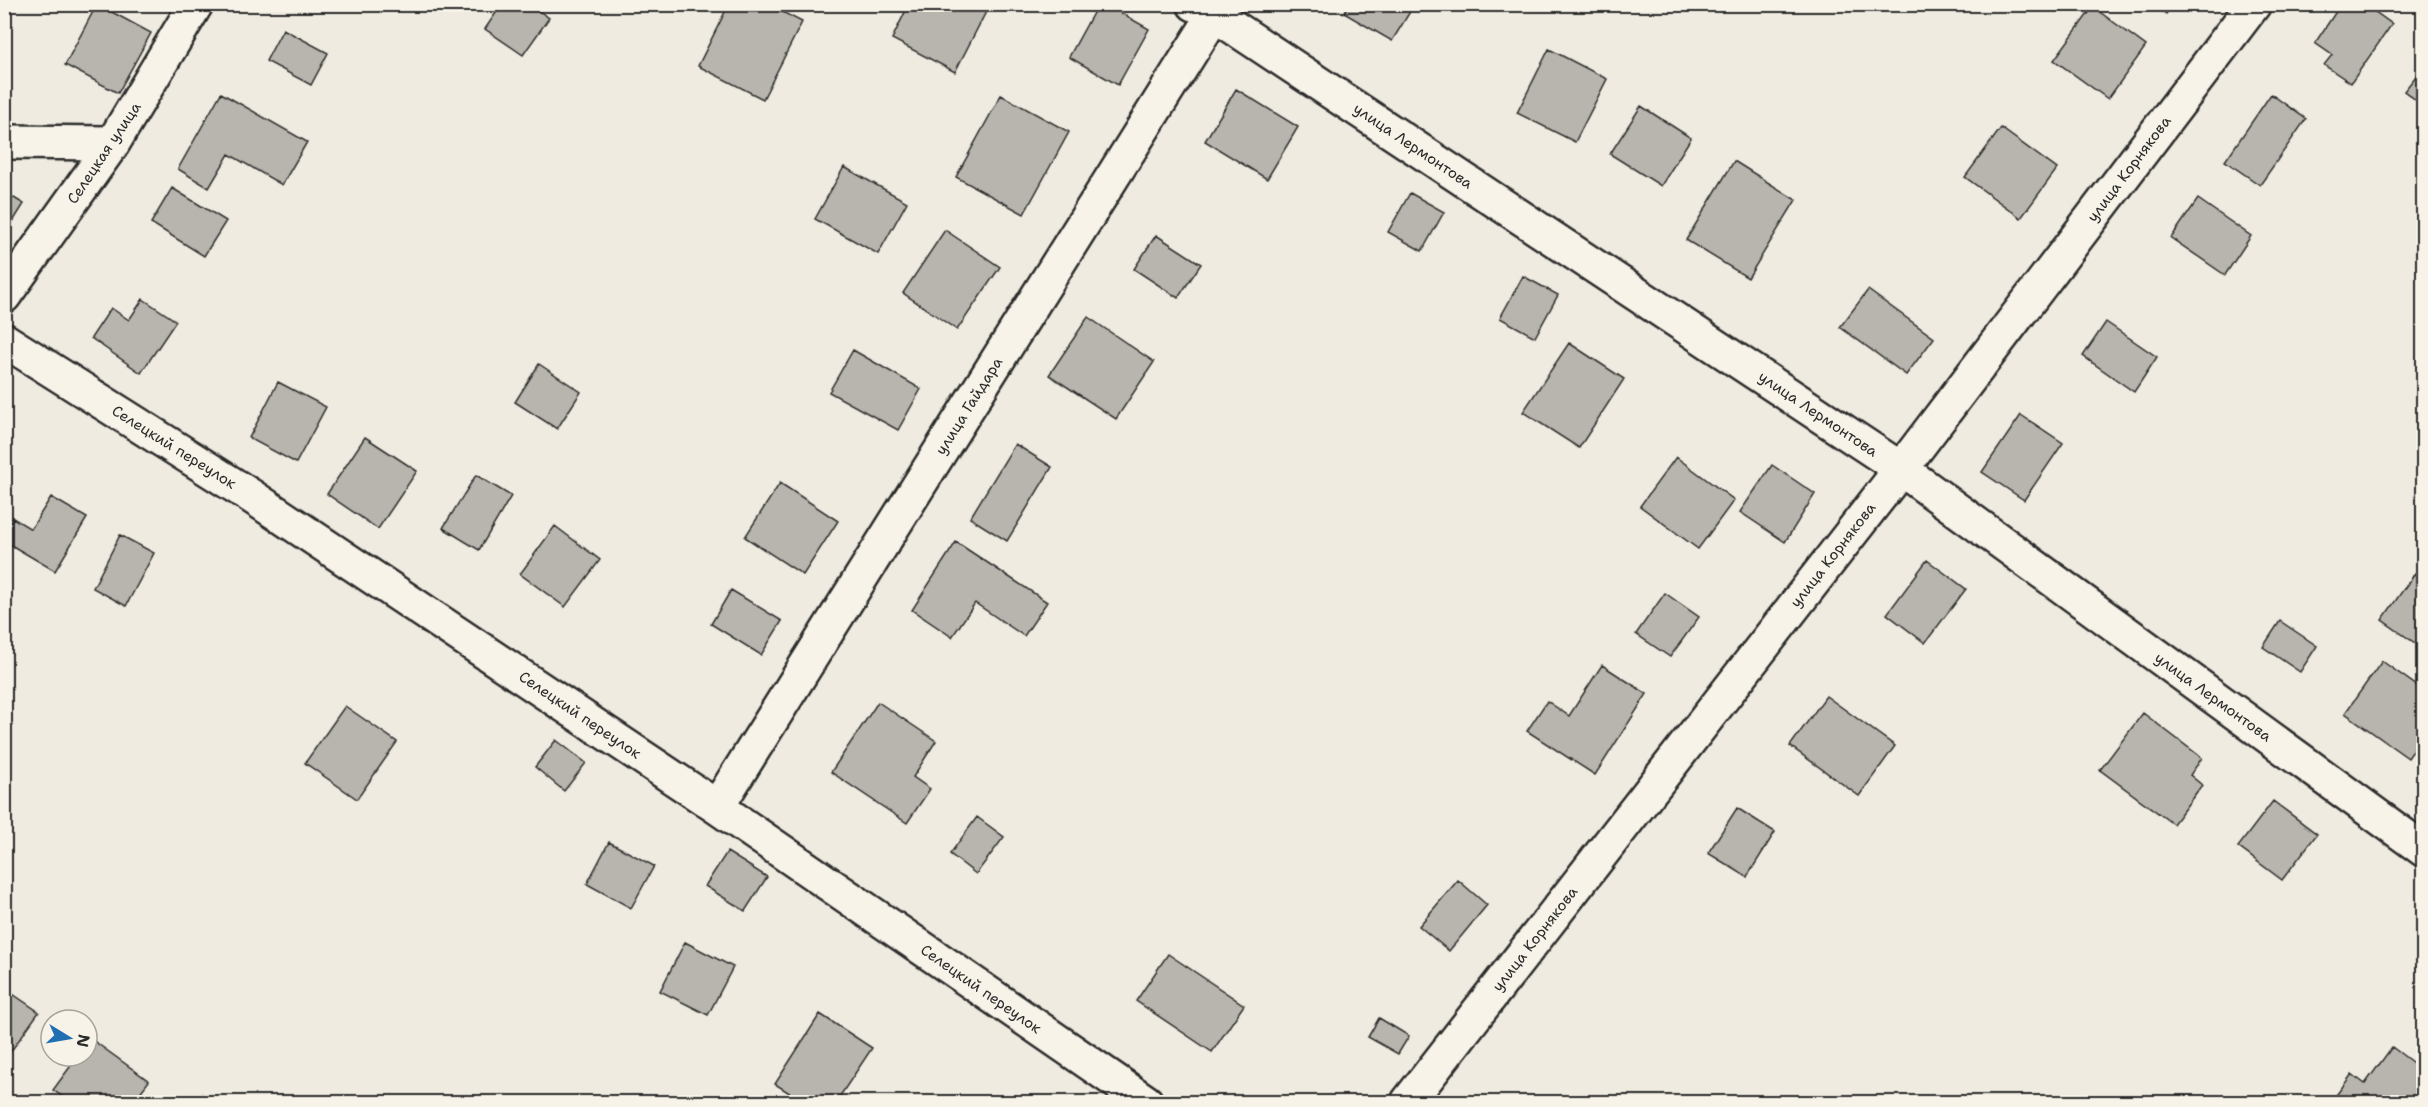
<svg xmlns="http://www.w3.org/2000/svg" width="2428" height="1107" font-family="'Shantell Sans',sans-serif">
<rect width="100%" height="100%" fill="#efebe0"/>
<filter id="ink" filterUnits="userSpaceOnUse"><feTurbulence type="fractalNoise" baseFrequency=".0167" numOctaves="2"/><feDisplacementMap in="SourceGraphic" scale="12" xChannelSelector="R" yChannelSelector="G"/><feConvolveMatrix kernelMatrix="1 2 1 2 8 2 1 2 1" color-interpolation-filters="sRGB"/></filter>
<g filter="url(#ink)">
<!-- building -->
<path fill="#b8b5ae" stroke="#2b2b2b" stroke-width="1.5" d="M97,4L151,33L118,93L65,65Z
M502,4H529L549,18L523,55L485,29Z
M729,4H767L802,22L763,99L698,66Z
M909,4H990L955,72L892,39Z
M1098,4H1105L1149,29L1118,85L1069,57Z
M1349,4H1402L1411,10L1392,41L1344,13Z
M2153,4H2173L2166,14Z
M2341,4H2364L2392,24L2351,83L2324,65L2332,55L2315,43Z
M2093,7L2146,46L2108,99L2054,60Z
M283,29L328,53L311,85L266,61Z
M1549,49L1607,79L1575,142L1517,113Z
M2424,66V106L2404,91Z
M1236,89L1298,127L1267,179L1205,141Z
M221,93L307,142L282,185L229,154L209,188L178,169Z
M2271,94L2306,119L2260,185L2225,161Z
M1001,95L1069,132L1024,214L956,177Z
M1641,106L1691,138L1661,186L1610,154Z
M2001,128L2057,169L2021,218L1965,177Z
M1734,161L1796,200L1748,278L1686,240Z
M844,167L907,202L878,254L815,219Z
M172,188L226,221L204,256L151,223Z
M4,192L24,204L4,236Z
M1410,193L1444,212L1422,251L1388,232Z
M2198,199L2251,236L2225,275L2171,238Z
M945,230L1000,267L957,330L903,293Z
M1156,235L1201,264L1178,298L1134,269Z
M1523,276L1558,295L1535,337L1500,318Z
M1868,290L1934,338L1906,375L1840,327Z
M143,299L176,321L141,373L91,338L111,308L129,320Z
M1088,317L1154,362L1116,419L1049,375Z
M2106,322L2157,357L2134,392L2083,356Z
M1569,343L1624,379L1579,448L1523,412Z
M853,350L921,389L898,430L829,392Z
M539,364L581,392L557,429L515,402Z
M278,382L326,407L296,463L249,438Z
M2021,415L2063,443L2024,500L1982,472Z
M365,437L417,471L378,529L327,494Z
M1015,444L1052,467L1007,541L970,518Z
M1676,457L1734,500L1698,549L1640,506Z
M1772,465L1815,494L1785,542L1740,512Z
M476,475L511,496L479,550L443,528Z
M780,483L838,521L803,575L745,537Z
M51,497L87,518L55,571L4,541V533L13,518L31,529Z
M555,526L600,560L565,607L520,574Z
M120,535L154,553L126,606L93,588Z
M956,542L1047,602L1024,636L975,603L952,637L912,610Z
M1927,560L1966,589L1925,643L1887,614Z
M2415,573L2424,578V631L2415,643L2382,620Z
M731,590L782,621L761,655L711,624Z
M1665,593L1699,617L1670,657L1636,634Z
M2280,621L2317,646L2300,672L2263,647Z
M2382,661L2424,691V735L2408,758L2345,713Z
M1602,665L1647,694L1595,775L1527,731L1547,701L1569,716Z
M1826,696L1895,746L1859,796L1790,746Z
M878,702L936,741L913,777L930,789L907,823L831,772Z
M345,706L397,742L357,799L305,763Z
M2143,713L2202,758L2190,775L2202,785L2173,824L2100,770Z
M556,740L586,763L564,791L535,767Z
M2273,801L2317,834L2282,880L2238,847Z
M1737,808L1775,832L1747,877L1708,853Z
M977,817L1004,837L976,874L950,854Z
M609,842L654,866L631,908L587,884Z
M727,852L767,877L745,911L705,886Z
M1458,880L1487,905L1449,951L1419,926Z
M685,942L733,967L708,1015L660,991Z
M1168,954L1244,1005L1212,1052L1136,1001Z
M4,988L39,1012L4,1061Z
M820,1014L872,1048L836,1102H804L775,1084Z
M1379,1018L1409,1036L1398,1054L1368,1037Z
M91,1039L149,1081L133,1102H70L53,1090L78,1056H87V1044Z
M2392,1047L2424,1071V1102H2331L2352,1074L2365,1084Z
M202,1094L215,1102H196Z"/>
<g fill="none" stroke-linecap="round" stroke-linejoin="round">
<defs>
<path id="minor" d="M1194,4L1215,15L1901,469L2424,850
M4,142L113,143
M4,296L113,143L196,4
M4,340L251,496L717,807L1146,1102
M717,807L1221,4
M1408,1102L1901,469L2254,4"/>
</defs>
<!-- minor casing -->
<use href="#minor" stroke="#2b2b2b" stroke-width="38"/>
<!-- minor -->
<use href="#minor" stroke="#f7f3e8" stroke-width="33"/>
</g>
</g>
<g text-anchor="middle" stroke-width="4.5" stroke-linejoin="round" paint-order="stroke">
<!-- street labels -->
<g font-size="15" fill="#2b2b2b" stroke="#f7f3e8">
<text transform="translate(1413 146) rotate(34)" y="5">улица Лермонтова</text>
<text transform="translate(104 153) rotate(-56)" y="5">Селецкая улица</text>
<text transform="translate(2129 169) rotate(-53)" y="5">улица Корнякова</text>
<text transform="translate(969 406) rotate(-58)" y="5">улица Гайдара</text>
<text transform="translate(1818 414) rotate(34)" y="5">улица Лермонтова</text>
<text transform="translate(174 447) rotate(32)" y="5">Селецкий переулок</text>
<text transform="translate(1833 555) rotate(-52)" y="5">улица Корнякова</text>
<text transform="translate(2213 697) rotate(36)" y="5">улица Лермонтова</text>
<text transform="translate(580 715) rotate(34)" y="5">Селецкий переулок</text>
<text transform="translate(1535 939) rotate(-52)" y="5">улица Корнякова</text>
<text transform="translate(981 989) rotate(35)" y="5">Селецкий переулок</text>
</g>
</g>
<!-- margin -->
<rect width="2428" height="1107" fill="none" stroke="#f7f3e8" stroke-width="24"/>
<rect x="12" y="12" width="2404" height="1083" fill="none" stroke="#2b2b2b" stroke-width="2" filter="url(#ink)"/>
<!-- north arrow -->
<g transform="translate(69 1038) rotate(101)"><circle r="28" fill="#f7f3e8" stroke="#a5a39c" stroke-width="1.5"/>
<path d="M0-4.5L10 22L0 15L-10 22Z" fill="#1f6fb2"/>
<text y="-9" font-size="16" font-weight="bold" text-anchor="middle" fill="#2b2b2b">N</text>
</g>
</svg>
